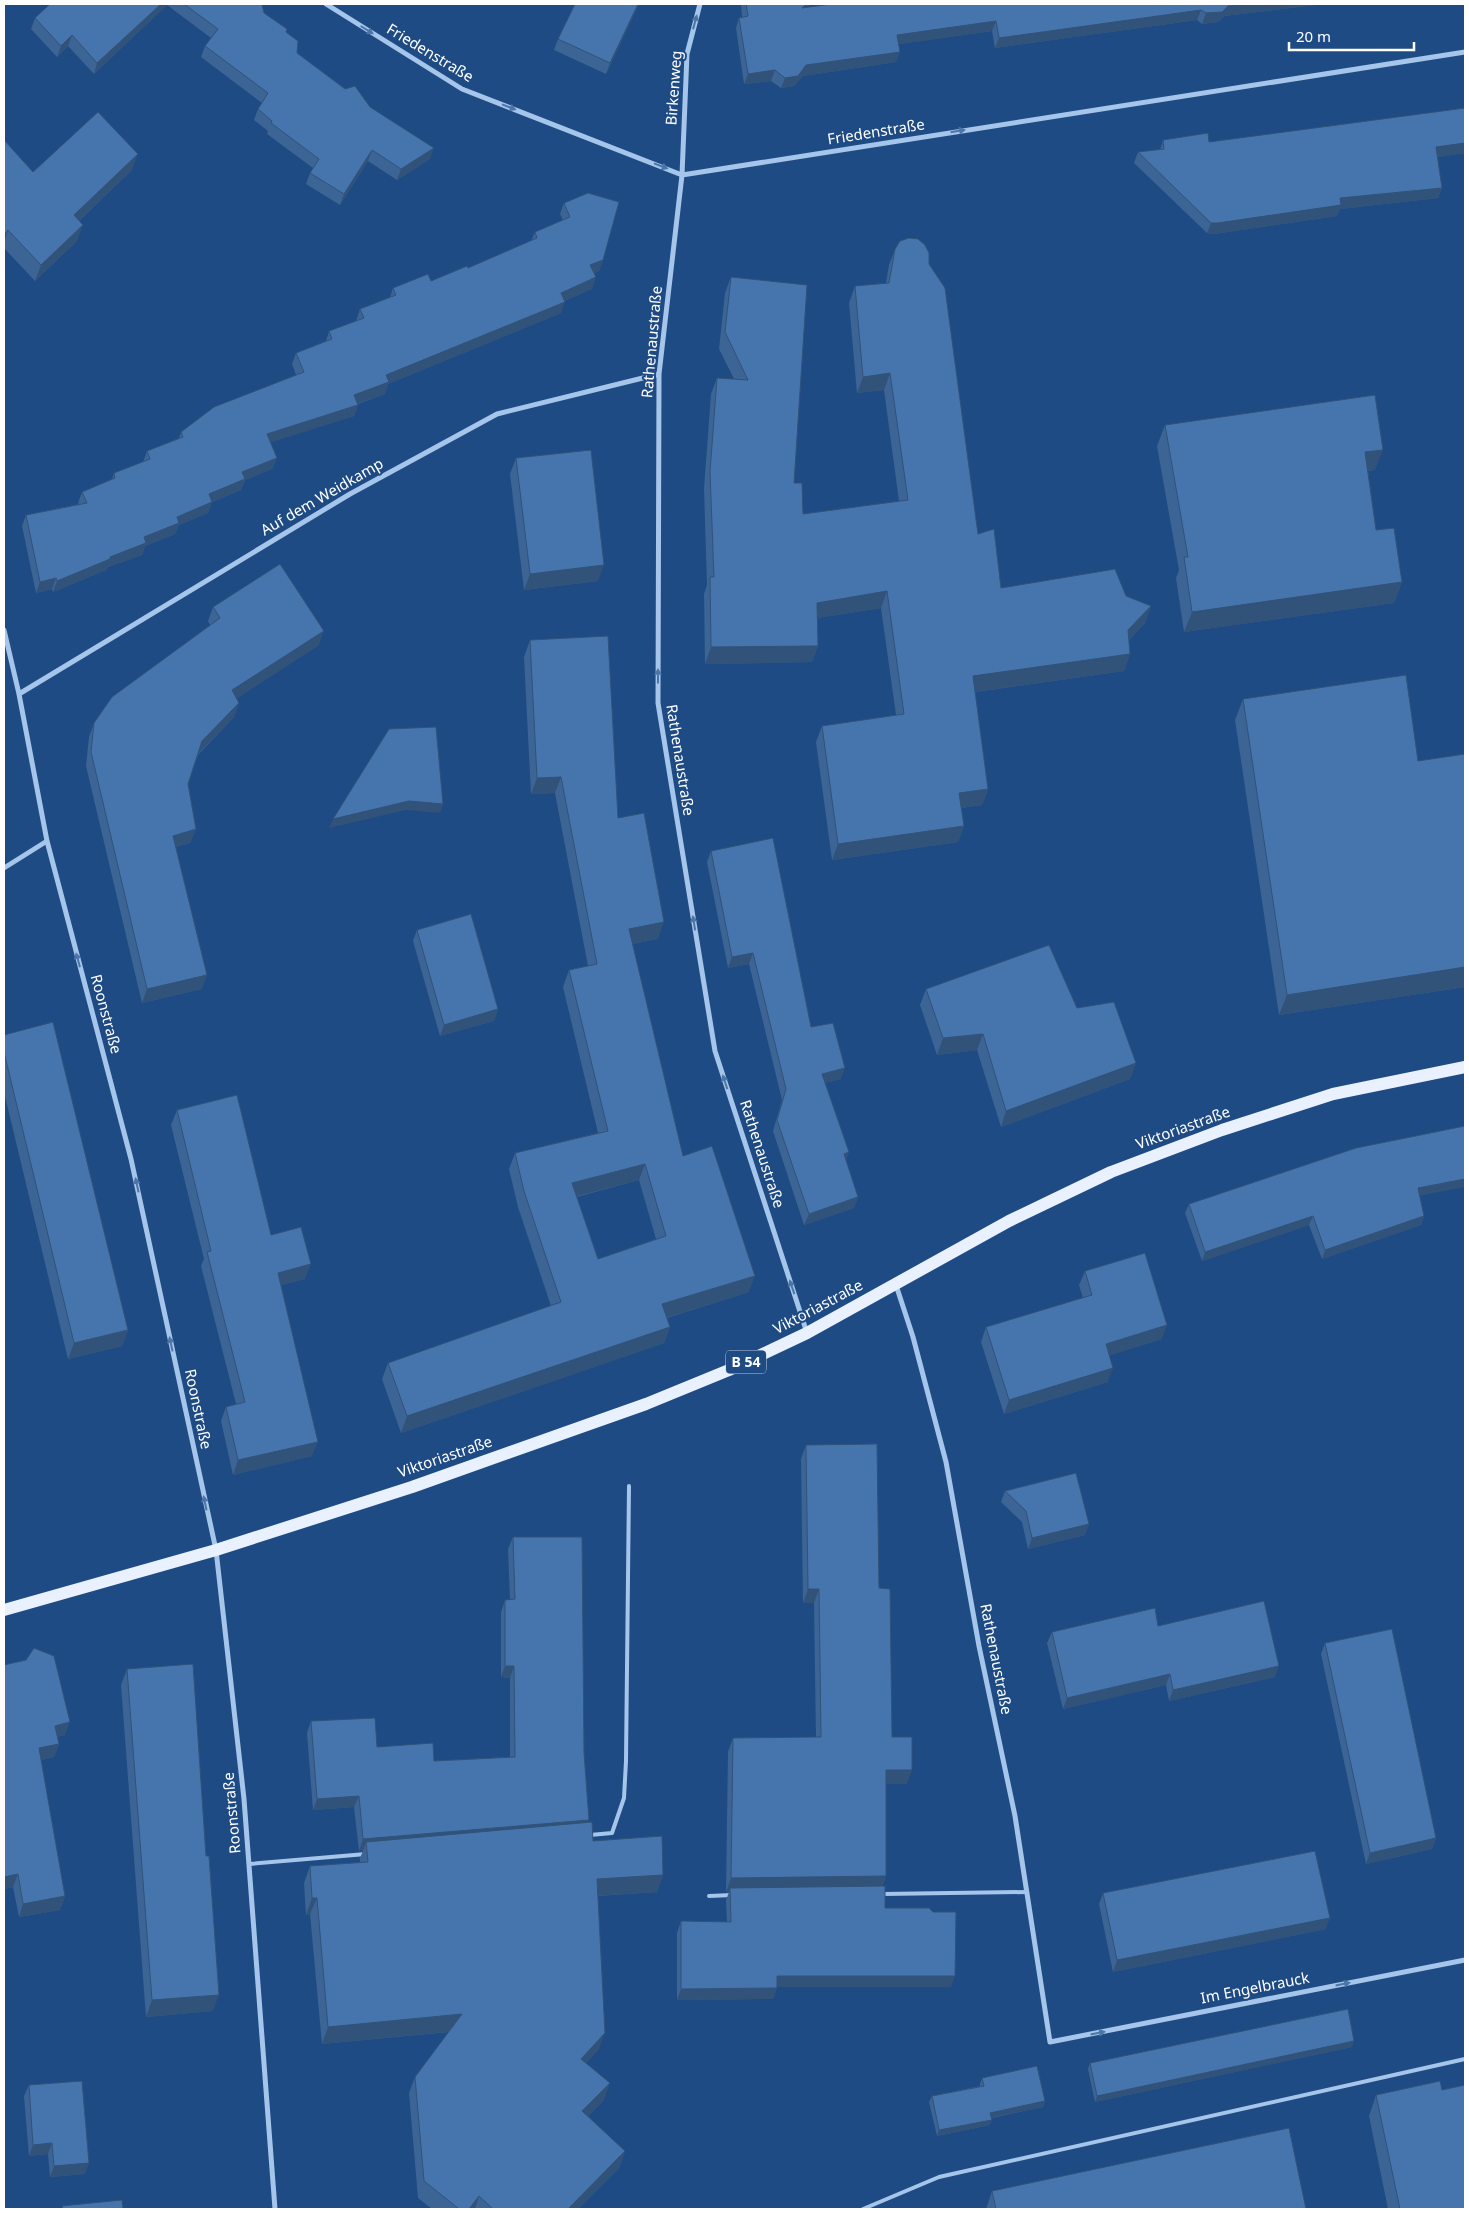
<svg xmlns="http://www.w3.org/2000/svg" width="1469" height="2213" font-family="'Noto Sans',sans-serif">
<rect width="100%" height="100%" fill="#1e4b84"/>
<g fill="none" stroke-linecap="round" stroke-linejoin="round">
<!-- lane -->
<path stroke="#a5c5ea" stroke-width="4" d="M590,1835L612,1833L624,1798L626,1761L629,1486
M249,1864L366,1854
M882,1894L1027,1892
M709,1896L732,1895
M863,2209L939,2177L1465,2059"/>
<!-- street -->
<path stroke="#a5c5ea" stroke-width="5" d="M326,4L462,89L682,175L1465,52
M700,4L687,54L682,175L659,374L658,703L715,1051L807,1333
M4,630L19,694L47,841L131,1159L216,1550L244,1799L275,2209
M19,694L350,494L497,414L659,374
M4,868L47,841
M896,1285L913,1337L946,1462L979,1646L1015,1816L1050,2042L1465,1960"/>
<!-- primary -->
<path stroke="#e9f1fe" stroke-width="12" d="M4,1610L216,1550L412,1487L646,1404L729,1370L807,1333L1009,1221L1111,1172L1222,1130L1333,1094L1465,1067"/>
</g>
<!-- wall -->
<path fill="#3c6595" fill-rule="evenodd" d="M50,4H261L264,13L287,29L286,32L297,53L370,107L430,159L397,180L368,161L340,205L306,184L310,173L313,168L267,134L268,131L254,120L258,109L262,103L201,57L205,46L211,38L167,5L94,74L68,46L57,57L31,29L35,18Z
M639,4L606,74L554,50L558,39Z
M741,4H811L808,7L832,4H1324L1224,16L1218,22L1202,24L1197,20L995,48L992,31L899,44L896,62L803,76L794,86L781,88L771,81L744,84L736,28L739,18L742,17Z
M4,140L33,172L132,170L79,221L77,241L35,281L4,248Z
M1163,140L1209,142L1465,153L1437,157L1442,188L1438,198L1340,209L1337,216L1214,234L1207,233L1134,163L1138,152L1160,150Z
M564,203L603,260L599,271L594,273L592,289L564,301L561,313L388,384L385,394L358,404L354,416L270,442L277,458L272,469L245,480L241,490L212,502L208,513L179,525L175,534L145,546L142,555L108,567L106,570L53,592L52,589L36,593L22,526L26,515L79,504L78,503L82,492L112,479L114,473L143,462L147,451L179,438L181,432L296,375L292,364L296,353L326,341L329,331L356,321L360,309L390,297L393,288L431,281L468,268L531,241L535,232L563,220L560,214Z
M895,249L929,264L978,534L1001,588L1126,596L1151,606L1145,623L1129,640L1130,654L1124,671L975,692L988,789L982,805L961,808L964,826L958,842L832,860L816,742L822,726L896,715L881,608L817,618L818,646L812,662L705,664L704,594L707,585L704,488L711,394L717,378L734,379L719,349L725,293L731,277L803,514L899,501L884,390L857,393L849,303L855,286L886,283L889,265Z
M1165,425L1375,470L1368,471L1376,530L1402,582L1394,603L1184,632L1176,578L1179,570L1157,446Z
M516,458L598,581L524,590L510,474Z
M213,607L319,645L237,698L239,703L234,717L198,755L188,784L196,829L190,843L176,847L202,989L142,1003L86,766L89,737L94,723L210,625L208,621Z
M530,640L618,818L658,939L632,944L683,1156L749,1292L667,1318L670,1327L664,1343L401,1433L382,1379L388,1363L551,1306L518,1207L509,1169L515,1153L598,1133L563,987L569,970L588,966L555,793L531,794L524,657ZM639,1180L656,1239L598,1259L577,1197Z
M1243,699L1418,761L1465,754V987L1279,1015L1235,720Z
M711,851L841,1079L825,1083L846,1161L858,1197L854,1208L804,1225L773,1131L782,1100L749,964L728,968L707,862Z
M417,930L498,1009L494,1021L440,1036L413,941Z
M926,989L1077,1008L1136,1063L1130,1079L1001,1127L977,1050L937,1055L920,1005Z
M4,1035L128,1330L122,1346L68,1359L4,1092Z
M177,1110L305,1279L281,1285L312,1456L233,1475L221,1421L226,1407L236,1404L201,1266L204,1259L171,1125Z
M1189,1204L1424,1216L1421,1225L1322,1259L1309,1225L1202,1261L1185,1213Z
M1085,1271L1162,1339L1110,1355L1108,1382L1004,1414L981,1342L986,1327L1083,1298L1079,1285Z
M806,1445L879,1588L892,1737L907,1784H886V1876L882,1887L885,1908L951,1987H777L773,1999L677,2000V1933L681,1921L727,1922L726,1900L729,1892H726L728,1752L733,1738L816,1737L814,1603H803L801,1459Z
M1005,1491L1089,1524L1085,1535L1028,1549L1022,1522L1001,1502Z
M513,1537L584,1753L589,1820L588,1823L593,1841L663,1875L657,1892L598,1896L599,2049L586,2063L604,2100L588,2116L625,2151L619,2168L578,2209H432L418,2198L409,2093L415,2077L449,2032L322,2044L310,1914L306,1915L304,1883L310,1866L360,1863V1858L363,1851H359L354,1807L313,1810L307,1733L311,1721L377,1747L434,1761L510,1757V1678L501,1677V1612L505,1600H510L508,1549Z
M1158,1626L1275,1677L1169,1701L1166,1685L1063,1709L1047,1643L1052,1632Z
M1325,1643L1436,1838L1432,1849L1366,1864L1321,1654Z
M4,1665L65,1735L57,1737L59,1744L54,1757L41,1760L65,1896L60,1910L19,1917L13,1887L4,1889Z
M127,1669L213,2011L146,2017L121,1685Z
M1103,1893L1326,1929L1113,1972L1099,1904Z
M1352,2047L1095,2102L1088,2069L1090,2063Z
M982,2078L1045,2101L1043,2107L991,2118L990,2125L937,2136L929,2102L932,2096L980,2086V2084Z
M29,2085L85,2174L50,2177L48,2154L29,2156L24,2096Z
M1442,2090L1465,2209H1388L1369,2116L1376,2095Z
M992,2191L1306,2209H986Z"/>
<!-- shaded-wall -->
<path fill="#315279" d="M161,4H168L94,74L97,63Z
M638,4H639L606,74L610,63Z
M806,4H811L798,19L802,8Z
M1247,4H1324L1224,16L1218,22L1202,24L1206,13L1228,6Z
M1201,10L1197,20L995,48L999,38Z
M996,21L992,31L894,45L897,35Z
M72,35L68,46L57,57L61,46Z
M900,52L896,62L803,76L794,86L781,88L785,78L806,65Z
M775,70L771,81L744,84L748,74Z
M1465,143V153L1432,158L1436,147Z
M434,148L430,159L397,180L401,169Z
M372,150L368,161L340,205L344,194Z
M138,154L132,170L68,231L74,215Z
M1442,188L1438,198L1340,209L1337,216L1214,234L1207,233L1211,223L1340,198Z
M83,225L77,241L35,281L41,265Z
M8,230L4,243V235Z
M603,260L599,271L586,276L590,265Z
M596,277L592,289L557,304L561,293Z
M565,302L561,313L388,384L385,394L350,406L354,395L386,375Z
M890,373L884,390L857,393L863,377Z
M358,405L354,416L263,445L267,434Z
M1383,450L1375,470L1357,472L1365,452Z
M277,458L272,469L245,480L241,490L204,505L209,494L242,472Z
M212,502L208,513L179,525L175,534L145,546L142,555L108,567L106,570L53,592L57,581L110,557L177,517Z
M604,565L598,581L524,590L530,574Z
M56,578L52,589L36,593L40,582Z
M1402,582L1394,603L1184,632L1192,612Z
M887,591L881,608L811,619L817,603Z
M1151,606L1145,623L1122,647L1128,630Z
M324,631L319,645L227,705L232,690Z
M818,646L812,662L705,664L711,647Z
M1130,654L1124,671L967,693L973,676Z
M239,703L234,717L197,755L202,741Z
M561,777L555,793L531,794L537,778Z
M988,789L982,805L953,809L959,793Z
M409,801L443,804L440,813L406,810L329,828L333,819Z
M964,826L958,842L832,860L838,844Z
M196,829L190,843L168,850L173,836Z
M664,922L658,939L623,946L629,929Z
M753,953L749,964L728,968L732,957Z
M1465,967V987L1279,1015L1287,995Z
M207,975L202,989L142,1003L147,989Z
M498,1009L494,1021L440,1036L444,1025Z
M983,1034L977,1050L937,1055L943,1038Z
M1136,1063L1130,1079L1001,1127L1006,1111Z
M845,1068L841,1079L818,1085L822,1074Z
M849,1152L845,1164L844,1154Z
M645,1164L639,1180L566,1199L572,1183Z
M1465,1179V1187L1414,1197L1418,1188Z
M858,1197L854,1208L804,1225L809,1214Z
M1313,1216L1309,1225L1202,1261L1205,1252Z
M1424,1216L1421,1225L1322,1259L1325,1250Z
M311,1264L305,1279L273,1287L278,1273Z
M755,1276L749,1292L656,1321L662,1304Z
M1167,1325L1162,1339L1101,1358L1106,1344Z
M670,1327L664,1343L401,1433L407,1416Z
M128,1330L122,1346L68,1359L74,1343Z
M1113,1368L1108,1382L1004,1414L1009,1400Z
M318,1442L312,1456L233,1475L238,1460Z
M1089,1524L1085,1535L1028,1549L1032,1538Z
M808,1589H819L814,1603H803Z
M505,1666H514L510,1678L501,1677Z
M1279,1666L1275,1677L1169,1701L1173,1690Z
M1170,1674L1166,1685L1063,1709L1067,1698Z
M70,1722L65,1735L50,1739L55,1726Z
M59,1744L54,1757L34,1762L39,1748Z
M886,1770H912L907,1784H880Z
M359,1796L354,1807L313,1810L317,1799Z
M589,1820L585,1832L366,1842L363,1851H359L363,1839Z
M1436,1838L1432,1849L1366,1864L1370,1853Z
M18,1874L13,1887L4,1889V1877Z
M663,1875L657,1892L591,1896L597,1879Z
M886,1876L881,1890L730,1888L729,1892H726L731,1878Z
M65,1896L60,1910L19,1917L23,1904Z
M312,1898H317L310,1914L306,1915Z
M1330,1918L1326,1929L1113,1972L1117,1960Z
M777,1976H955L951,1987H773Z
M777,1988L773,1999L677,2000L681,1989Z
M219,1995L213,2011L146,2017L152,2000Z
M462,2014L456,2031L322,2044L328,2027Z
M605,2033L599,2049L575,2076L581,2059Z
M1354,2041L1352,2047L1095,2102L1097,2096Z
M610,2083L604,2100L576,2128L582,2111Z
M1045,2101L1043,2107L988,2118L990,2113Z
M992,2120L990,2125L937,2136L939,2130Z
M52,2143L48,2154L29,2156L33,2145Z
M625,2151L619,2168L578,2209H568Z
M89,2163L85,2174L50,2177L54,2166Z
M479,2196L475,2209H469Z"/>
<!-- building -->
<path fill="#4675ad" stroke="#315279" fill-rule="evenodd" d="M50,4H161L97,63L72,35L61,46L35,18Z
M184,4H261L262,5L264,13L287,29L286,32L298,41L297,53L345,89L355,86L370,107L434,148L401,169L372,150L344,194L310,173L319,159L271,123L272,121L258,109L268,93L205,46L218,29Z
M575,4H638L610,63L558,39Z
M746,4H806L802,8L832,4H1247L1228,6L1222,12L1206,13L1201,10L999,38L996,21L897,35L900,52L806,65L798,76L785,78L775,70L748,74L739,18L748,16Z
M1465,108V143L1436,147L1442,188L1340,198L1341,205L1218,223H1211L1138,152L1164,149L1163,140L1208,133L1209,142Z
M98,112L138,154L74,215L83,225L41,265L8,230L4,235V140L33,172Z
M588,193L619,202L603,260L590,265L596,277L561,293L565,302L386,375L389,382L354,395L358,405L267,434L277,458L242,472L245,479L209,494L212,502L177,517L179,523L144,537L146,543L110,557V559L57,581L56,578L40,582L26,515L87,503L82,492L115,478L114,473L150,459L147,451L183,437L181,432L214,407L304,372L296,353L332,339L329,331L364,318L360,309L396,295L393,288L428,274L431,281L467,266L468,268L537,238L535,232L570,217L564,203Z
M909,238L918,239L925,245L929,253V264L945,288L978,534L994,529L1001,588L1115,569L1126,596L1151,606L1128,630L1130,654L973,676L988,789L959,793L964,826L838,844L822,726L904,714L887,591L817,603L818,646L711,647L710,577H714L710,472L717,378L748,380L725,332L731,277L807,285L794,483H802L803,514L908,500L890,373L863,377L855,286L889,283L895,249L900,241Z
M1375,395L1383,450L1365,452L1376,530L1394,528L1402,582L1192,612L1184,557H1188L1165,425Z
M591,450L604,565L530,574L516,458Z
M280,564L324,631L232,690L239,703L202,741L188,784L196,829L173,836L207,975L147,989L91,752L94,723L112,697L220,618L213,607Z
M608,636L618,818L644,813L664,922L629,929L683,1156L712,1146L755,1276L662,1304L670,1327L407,1416L388,1363L561,1302L524,1191L515,1153L608,1131L569,970L597,964L561,777L537,778L530,640ZM645,1164L666,1236L598,1259L572,1183Z
M1406,675L1418,761L1465,754V967L1287,995L1243,699Z
M436,727L443,804L409,801L333,819L389,729Z
M773,838L811,1027L833,1023L845,1068L822,1074L849,1152L844,1154L858,1197L809,1214L777,1120L786,1089L753,953L732,957L711,851Z
M471,914L498,1009L444,1025L417,930Z
M1049,945L1077,1008L1114,1002L1136,1063L1006,1111L983,1034L943,1038L926,989Z
M53,1022L128,1330L74,1343L4,1052V1035Z
M237,1095L271,1235L301,1227L311,1264L278,1273L318,1442L238,1460L226,1407L245,1402L207,1252L211,1251L177,1110Z
M1465,1126V1179L1418,1188L1424,1216L1325,1250L1313,1216L1205,1252L1189,1204L1356,1148Z
M1145,1253L1167,1325L1106,1344L1113,1368L1009,1400L986,1327L1092,1295L1085,1271Z
M877,1444L879,1588L890,1589L892,1737H912V1770H886V1876L731,1878L733,1738L821,1737L819,1589H808L806,1445Z
M1076,1473L1089,1524L1032,1538L1026,1511L1005,1491Z
M513,1537H582L584,1753L589,1820L363,1839L359,1796L317,1799L311,1721L375,1718L377,1747L433,1743L434,1761L515,1757L514,1666H505V1600L515,1599Z
M1264,1601L1279,1666L1173,1690L1170,1674L1067,1698L1052,1632L1155,1608L1158,1626Z
M1392,1629L1436,1838L1370,1853L1325,1643Z
M34,1648L54,1656L70,1722L55,1726L59,1744L39,1748L65,1896L23,1904L18,1874L4,1877V1665L26,1660Z
M193,1664L206,1856H209L219,1995L152,2000L127,1669Z
M592,1822L593,1841L662,1836L663,1875L597,1879L605,2033L581,2059L610,2083L582,2111L625,2151L568,2209H493L479,2196L469,2209H459L424,2181L415,2077L462,2014L328,2027L317,1898H312L310,1866L368,1862L366,1842Z
M1315,1851L1330,1918L1117,1960L1103,1893Z
M885,1886V1908H929L933,1912H956L955,1976H777V1988L681,1989V1921L731,1922L730,1888Z
M1348,2009L1354,2041L1097,2096L1090,2063Z
M1037,2066L1045,2101L990,2113L992,2120L939,2130L932,2096L984,2086L982,2078Z
M82,2081L89,2163L54,2166L52,2143L33,2145L29,2085Z
M1440,2081L1442,2090L1465,2085V2209H1400L1376,2095Z
M1289,2128L1306,2209H996L992,2191Z
M122,2200L123,2209H63L62,2206Z"/>
<!-- one-way arrows -->
<defs><path id="oneway-solid" d="M-6-.8H1V-3.2L6.5 0L1 3.2V.8H-6Z" transform="scale(1.25)"/></defs>
<g fill="#4d76a8">
<use href="#oneway-solid" transform="translate(695 22) rotate(-75)"/>
<use href="#oneway-solid" transform="translate(367 30) rotate(32)"/>
<use href="#oneway-solid" transform="translate(509 107) rotate(21)"/>
<use href="#oneway-solid" transform="translate(958 131) rotate(-9)"/>
<use href="#oneway-solid" transform="translate(661 166) rotate(21)"/>
<use href="#oneway-solid" transform="translate(658 676) rotate(-90)"/>
<use href="#oneway-solid" transform="translate(694 923) rotate(-99)"/>
<use href="#oneway-solid" transform="translate(78 960) rotate(-105)"/>
<use href="#oneway-solid" transform="translate(725 1082) rotate(-108)"/>
<use href="#oneway-solid" transform="translate(137 1185) rotate(-102)"/>
<use href="#oneway-solid" transform="translate(792 1287) rotate(-109)"/>
<use href="#oneway-solid" transform="translate(171 1344) rotate(-102)"/>
<use href="#oneway-solid" transform="translate(205 1503) rotate(-102)"/>
<use href="#oneway-solid" transform="translate(1343 1984) rotate(-11)"/>
<use href="#oneway-solid" transform="translate(1098 2033) rotate(-11)"/>
</g>
<g text-anchor="middle" stroke-width="4" stroke-linejoin="round" paint-order="stroke">
<!-- shield labels -->
<rect fill="#1e4b84" stroke="#bcc9da" stroke-width="1" x="726" y="1350.5" width="40" height="23" rx="4"/>
<g font-size="14" font-weight="bold" fill="#fff">
<text x="746" y="1367">B 54</text>
</g>
<!-- street labels -->
<g font-size="15" fill="#fff" stroke="#1e4b84">
<text transform="translate(430 53) rotate(31)" y="5">Friedenstraße</text>
<text transform="translate(674 88) rotate(-86)" y="5">Birkenweg</text>
<text transform="translate(876 132) rotate(-9)" y="5">Friedenstraße</text>
<text transform="translate(652 342) rotate(-85)" y="5">Rathenaustraße</text>
<text transform="translate(322 497) rotate(-30)" y="5">Auf dem Weidkamp</text>
<text transform="translate(680 760) rotate(81)" y="5">Rathenaustraße</text>
<text transform="translate(106 1014) rotate(75)" y="5">Roonstraße</text>
<text transform="translate(1183 1128) rotate(-20)" y="5">Viktoriastraße</text>
<text transform="translate(762 1154) rotate(72)" y="5">Rathenaustraße</text>
<text transform="translate(818 1307) rotate(-28)" y="5">Viktoriastraße</text>
<text transform="translate(198 1409) rotate(78)" y="5">Roonstraße</text>
<text transform="translate(445 1457) rotate(-19)" y="5">Viktoriastraße</text>
<text transform="translate(996 1659) rotate(79)" y="5">Rathenaustraße</text>
<text transform="translate(232 1813) rotate(-95)" y="5">Roonstraße</text>
<text transform="translate(1255 1988) rotate(-11)" y="5">Im Engelbrauck</text>
</g>
</g>
<!-- border -->
<rect width="1469" height="2213" fill="none" stroke="#ffffff" stroke-width="10"/>
<!-- scale -->
<path d="M1289 42v8h125v-8" fill="none" stroke="#ffffff" stroke-width="2.5"/>
<text x="1296" y="42" font-size="15" fill="#ffffff" stroke="#1e4b84" stroke-width="4" paint-order="stroke">20 m</text>
</svg>
